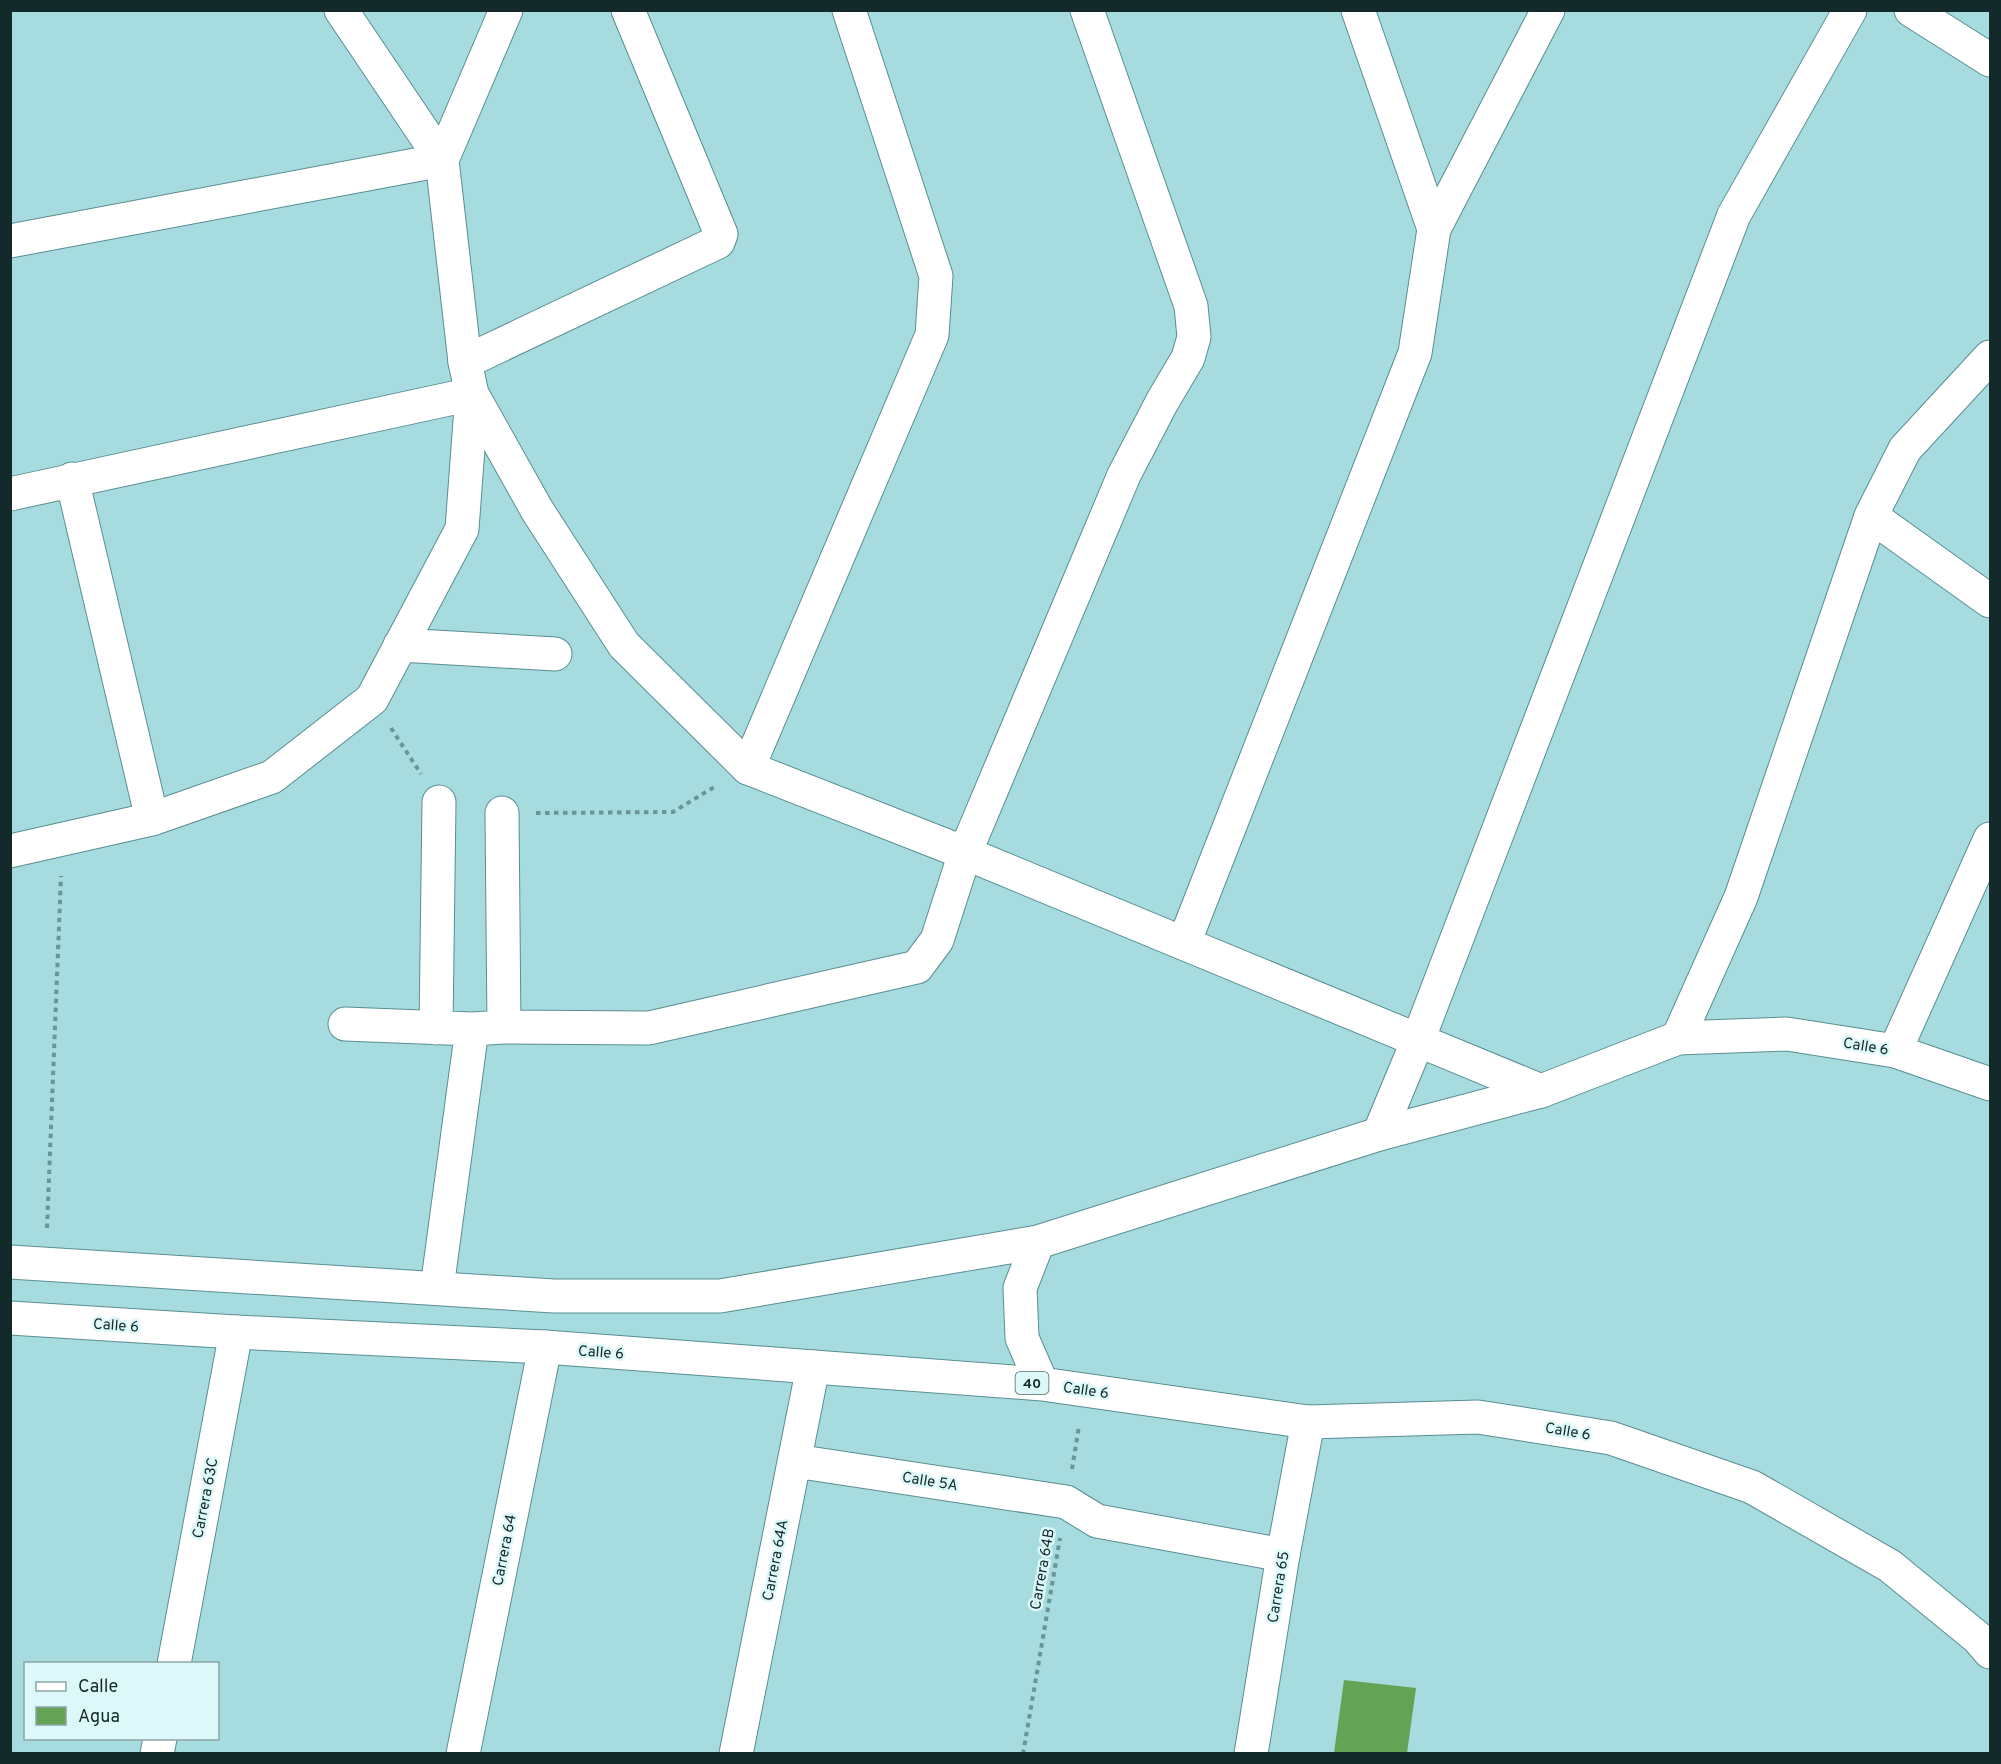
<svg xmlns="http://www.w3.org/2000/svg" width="2001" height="1764" font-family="Overpass,sans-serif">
<rect width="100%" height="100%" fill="#a6dcdf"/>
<!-- water -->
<path fill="#64a255" d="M1344,1680L1416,1688L1407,1753H1334Z"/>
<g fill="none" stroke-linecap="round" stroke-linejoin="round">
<defs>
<path id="street" d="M1358,10L1434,229
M1911,10L1990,60
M10,241L442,160
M465,362L718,242L721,234L628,10
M72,479L152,819
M10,494L472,394L462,529L372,699L272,777L152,819L10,851
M1871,516L1990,601
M400,645L555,654
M748,768L932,335L936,276L849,10
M502,813L504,1027
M1184,943L1415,353L1434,229L1548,10
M345,1024L472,1029L504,1027L649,1028L917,967L937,940L965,853L1124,475L1162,402L1188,358L1194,337L1191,306L1087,10
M436,1028L439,802
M1678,1038L1741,897L1871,516L1905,449L1990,357
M1895,1051L1990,839
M1379,1134L1418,1040L1734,215L1850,10
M437,1288L472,1029
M795,1461L1066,1502L1097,1521L1283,1555
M174,1664L236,1332
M157,1754L160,1738
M463,1754L545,1347
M736,1754L813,1367"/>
<path id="secondary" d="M341,10L442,160L465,362L472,394L537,510L624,645L748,768L965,853L1541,1091
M442,160L506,10
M1251,1754L1283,1555L1308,1422"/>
<path id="highway" d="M1038,1242L1020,1288L1022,1338L1042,1384
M10,1262L554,1296H720L1038,1242L1379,1134L1541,1091L1678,1038L1787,1034L1895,1051L1990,1084
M10,1318L236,1332L545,1347L1042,1384L1308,1422L1478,1417L1611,1438L1752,1487L1890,1566L1978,1638L1990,1652"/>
</defs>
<!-- street casing -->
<use href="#street" stroke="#5a8e91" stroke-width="35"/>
<!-- secondary casing -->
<use href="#secondary" stroke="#5a8e91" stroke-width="35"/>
<!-- highway casing -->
<use href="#highway" stroke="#5a8e91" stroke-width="35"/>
<!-- path -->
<path stroke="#6b9496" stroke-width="4" stroke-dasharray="4.5 4.5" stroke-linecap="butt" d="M391,728L421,774
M536,813L673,812L716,786
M47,1228L61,876
M1072,1469L1079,1426
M1023,1754L1060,1538"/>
<!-- street -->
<use href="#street" stroke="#fff" stroke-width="33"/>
<!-- secondary -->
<use href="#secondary" stroke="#fff" stroke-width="33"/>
<!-- highway -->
<use href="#highway" stroke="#fff" stroke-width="33"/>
</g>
<g text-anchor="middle" stroke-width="5" stroke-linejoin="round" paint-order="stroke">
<!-- shield labels -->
<rect fill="#ddf8f9" stroke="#506768" stroke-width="1.5" x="1015.5" y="1372" width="33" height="22" rx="4.5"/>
<g font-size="14" font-weight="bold" fill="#13292a">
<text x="1032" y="1388">40</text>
</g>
<!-- street labels -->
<g font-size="15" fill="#13292a" stroke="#ddf8f9">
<text transform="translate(1866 1046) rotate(9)" y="5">Calle 6</text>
<text transform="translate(116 1325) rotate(4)" y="5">Calle 6</text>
<text transform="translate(601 1352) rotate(4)" y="5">Calle 6</text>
<text transform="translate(1086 1390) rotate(8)" y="5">Calle 6</text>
<text transform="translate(1568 1431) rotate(9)" y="5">Calle 6</text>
<text transform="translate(930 1481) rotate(9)" y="5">Calle 5A</text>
<text transform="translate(205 1498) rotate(-79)" y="5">Carrera 63C</text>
<text transform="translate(504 1550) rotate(-79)" y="5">Carrera 64</text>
<text transform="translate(775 1560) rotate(-79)" y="5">Carrera 64A</text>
<text transform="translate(1042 1569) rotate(-80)" y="5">Carrera 64B</text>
<text transform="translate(1278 1587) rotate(-81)" y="5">Carrera 65</text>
</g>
</g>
<!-- border -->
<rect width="2001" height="1764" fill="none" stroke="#13292a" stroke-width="24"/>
<!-- legend -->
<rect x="24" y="1662" width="195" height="78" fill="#ddf8f9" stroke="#8ca5a6" stroke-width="1.5"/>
<rect x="36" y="1682" width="30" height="9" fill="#ffffff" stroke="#8ca5a6" stroke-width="1.5"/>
<text x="78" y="1692" font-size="18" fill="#13292a">Calle</text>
<rect x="36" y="1707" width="30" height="18" fill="#64a255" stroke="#8ca5a6" stroke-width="1.5"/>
<text x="78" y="1722" font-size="18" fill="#13292a">Agua</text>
</svg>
